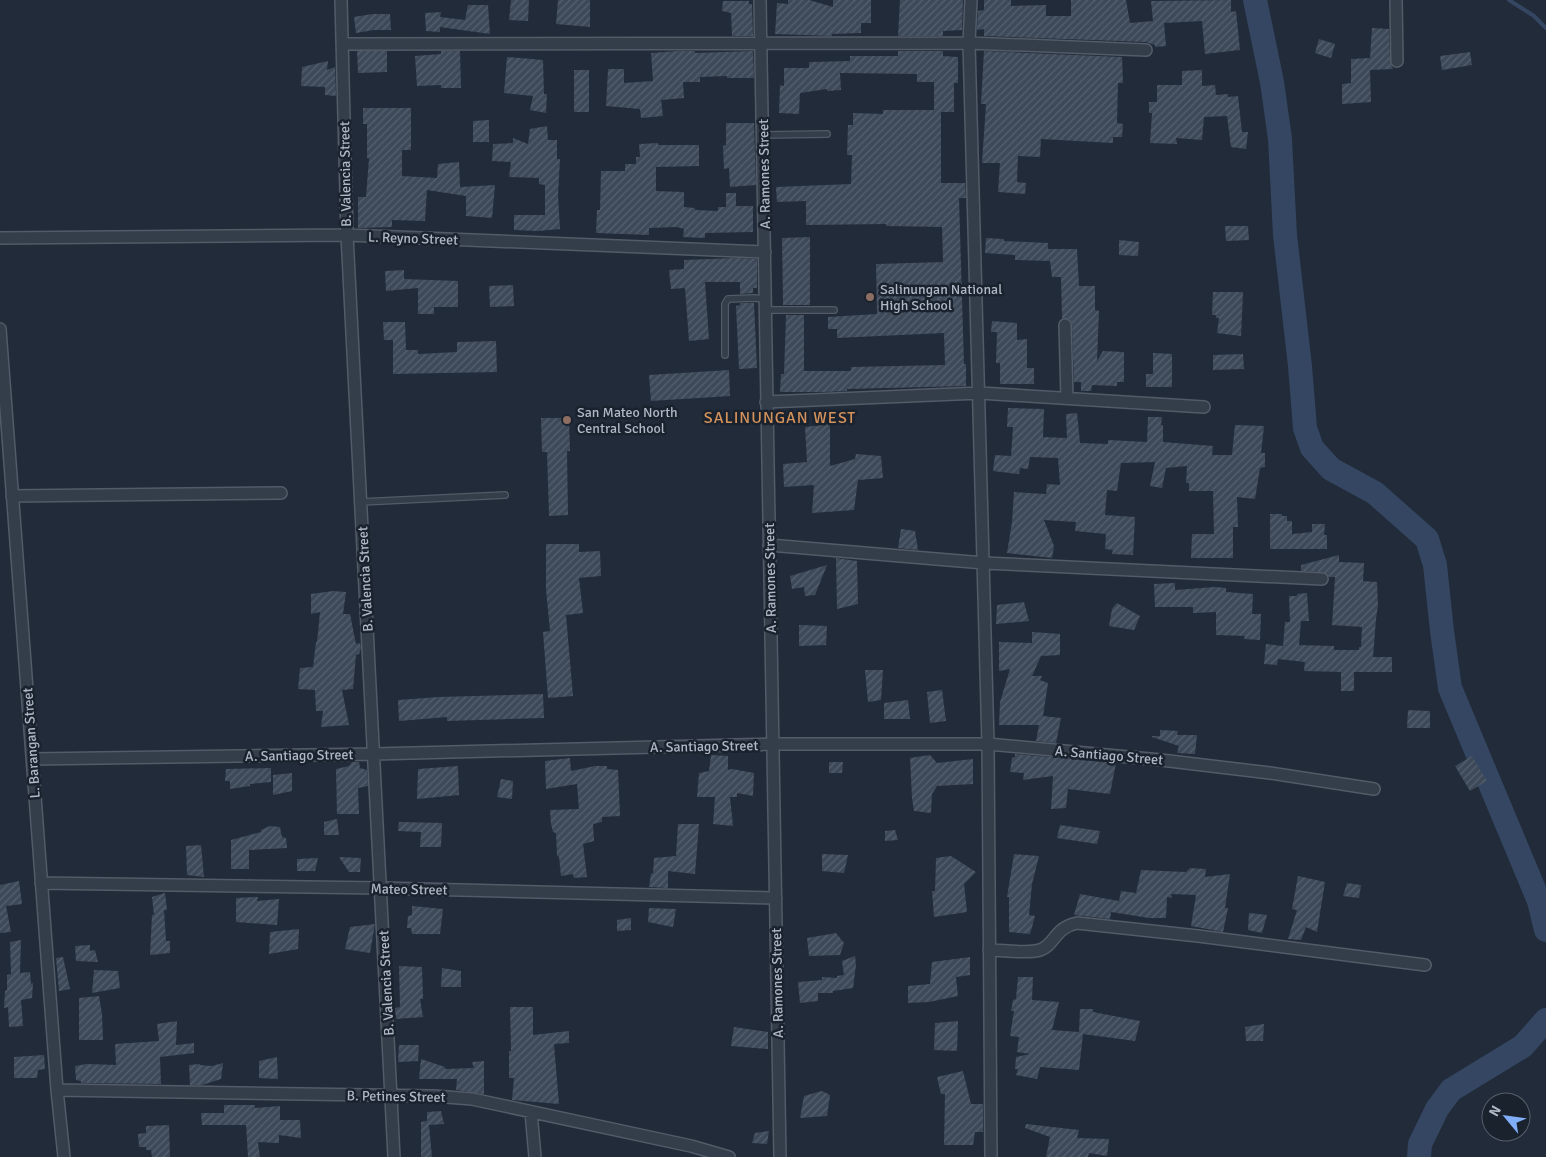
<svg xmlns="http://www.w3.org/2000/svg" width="1546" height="1157" font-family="Signika,sans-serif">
<defs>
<pattern id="building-hatch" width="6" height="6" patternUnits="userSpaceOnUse" patternTransform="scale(1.25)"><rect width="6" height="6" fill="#3d4959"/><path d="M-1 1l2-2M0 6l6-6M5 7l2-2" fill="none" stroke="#56616f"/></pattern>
</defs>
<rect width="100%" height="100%" fill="#212b39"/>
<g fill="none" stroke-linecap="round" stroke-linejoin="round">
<!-- stream -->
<path stroke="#344661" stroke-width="4" d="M1509,0L1534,16L1546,28"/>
<!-- river -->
<path stroke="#344661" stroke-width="24" d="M1255,0L1272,82L1280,139L1285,235L1300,366L1305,428L1312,448L1331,469L1375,493L1427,539L1435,565L1442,631L1450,688L1539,901L1546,930
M1419,1157L1420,1144L1437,1109L1451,1090L1523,1046L1546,1020"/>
</g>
<!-- building -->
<path fill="url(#building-hatch)" d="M511,0H529L528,21L509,20Z
M558,0H590V27L556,24Z
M788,0H809L833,7V0H871V23H861V33L832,34V36L775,34L777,3L788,4Z
M900,0H963L962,30L943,31V36H898Z
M984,0H1011V6L1046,5V16H1071V0H1126L1130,23L1153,21L1151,1L1231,0V12L1236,11L1240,50L1205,54L1202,21L1164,23L1166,46L1155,47V45L1146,42L984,36V29L977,30L978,11L984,10Z
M723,1H749V4H752L753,36H732L731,13L722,11Z
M468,5H488L490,34L440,27V32L426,31L425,13L441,12L440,17L465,20Z
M372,14H390L391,30H374L356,33L354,17Z
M1372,28L1389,29L1390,61L1393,69L1370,70L1371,102L1342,104V84L1351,83V59L1370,58Z
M1319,39L1335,44L1331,58L1315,53Z
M357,51H387V72L358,73Z
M441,51H460L461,88H441V85L417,86L415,56L441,54Z
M678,51H695V53L753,51L754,78H727V76L700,77V82H683L684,98L661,100L663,116L641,118L640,109L606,106L608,69H624V83L653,81L651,53Z
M898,51H943V56L958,57V83H954V112H941V183H965L966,198H959L964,364H966V386L847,389V391L824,392H780L781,374H784L786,315H804V371H851V367L945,365L944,333L837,338V329H828V317L877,314L876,264L943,262L942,227L886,226V224L806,225V201L777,202L776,187L851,184L852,155H847L848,125H853V113L883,114V110H934V82H917V74L840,73L841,90L827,91V89L800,93L799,114L779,113L780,85L784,86V68H809V62L850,61V56H898Z
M984,51L1122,57L1123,83H1118L1117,123L1123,124L1122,137H1113V143L1041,139L1040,157L1018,156L1017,182L1026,183L1025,194L998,192L1000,163H982L986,104H981Z
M1470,52L1472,65L1442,70L1440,56Z
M507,57L543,60L544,94H547L546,113L530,110L533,96L504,93Z
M328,61L327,70L335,67L336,96L325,95V87L301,86L302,67Z
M574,70H589V112H574Z
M1202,70V86L1215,85L1216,95L1228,94V97L1238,96L1242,132H1248L1246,149L1231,147L1227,116L1204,117L1202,140L1176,138L1177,144L1150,143L1152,113H1149V102H1157V85H1182V71Z
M363,108H411V150H402V176L437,178L438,164L459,162L460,187L495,185L492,218L466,216V196L427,190L425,221L392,220V227L358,228V197H366L369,158H367V124H363Z
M489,120V142H473V121Z
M726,123H754L756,185L730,187L729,168L724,169L723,146L726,145Z
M547,126L548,140H557V159H560L558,195L560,229L538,231L514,230V215H545V185L539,184V178L509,177L511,162L492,161L493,144L513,143V138L528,144L530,129Z
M658,143V145H699V166L656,167V191L684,192V207L695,208V210L718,211V207H726V193H736V206H753V232L705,233V238L683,237L684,229L677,227L649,228V235L596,233L597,210H600L601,171H625V164H636V157H640L639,144Z
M1225,226H1248L1249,240L1226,241Z
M810,237V305H783L782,238Z
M986,238L1004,239V241L1048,243V249H1077L1079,286H1095V310L1099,311L1097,361L1103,351L1124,352V382H1117V386L1092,385L1091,391H1081V382H1074L1072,324L1069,319L1062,318L1061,277H1052L1050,261L1015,260V255L985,253Z
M1119,240L1139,242L1138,256L1119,255Z
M736,258L757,259V288H753V293L740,294V282H705L709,339L689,341L685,288L671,289L669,270L684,269V260Z
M404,270V279L458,281V307H434V314H418V288L386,291L385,271Z
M513,285L514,306L490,307L489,286Z
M1213,292H1243L1241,336L1217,333L1219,318H1216V315H1212Z
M740,303H754L757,368L739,369L736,306L740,305Z
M992,321L1017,323V340L1027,339V368H1034V384H1000V363H996L997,332H991Z
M383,322H405L406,350H418V354L457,352V342L496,341L497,372L393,374V340H384Z
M1153,353L1172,354V387H1146V374H1153Z
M1243,354L1244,369L1213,370V355Z
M729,370L730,396L651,401L649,375Z
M1008,408L1044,409L1043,437L1067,438L1066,414L1077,413L1080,443L1108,444V440L1147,442L1148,417H1162L1161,425H1163V442L1213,446L1212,455H1232L1235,425L1264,426L1261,453H1265V467L1260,468L1255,499L1237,497L1238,527H1233V558H1191L1192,534H1214L1213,491H1189V483H1186L1187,466L1166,468L1162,488L1150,486L1155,462L1121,463L1117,491L1107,490L1105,515L1135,517L1133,555L1112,554L1113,550L1105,549L1106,534L1075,531L1076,522L1044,520L1054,546L1052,558L1007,553L1012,522L1014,492L1046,494L1047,484L1060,485L1058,458L1030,457L1028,469L1020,468L1019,474L993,471L995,455L1011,456L1013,427H1007Z
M541,418H569L570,451H567L568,515L549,516L547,452H542Z
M830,424V466L855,459L856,454L881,456L883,478L858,480L854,510L812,513L814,485L784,487L783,464L807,462L805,427Z
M1270,514H1282V516H1287V521H1292V534L1312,532V524H1325L1324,535H1327V549H1270Z
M901,529L915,531L918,550L898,548Z
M546,544H579V552L600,551L601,576L579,578L583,613L566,615L573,696L548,698L543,632L550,631L546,589Z
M1339,555V562L1364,563L1363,581L1377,582L1378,605L1376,619L1373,657H1392V672H1354V691H1341V672L1304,671L1305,662L1278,659L1277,665L1264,664L1266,644L1283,646L1285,622H1290L1289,596H1297V594L1307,593L1309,621H1301L1299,645L1334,646V650H1359V647H1361L1362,627L1332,625L1335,577H1329L1323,572L1301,571V565Z
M836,558L857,561L858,604L837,609Z
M827,565L815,595L805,596L804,587L792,589L790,576Z
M1175,583V590L1215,587L1226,588V592L1253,594L1252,614H1261L1260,640L1244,639L1245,636L1216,635V612L1193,613V607H1155L1154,584Z
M333,591L346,592L343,614H350L356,644L360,643L361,648L359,654L356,655L353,689L342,690L349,725L321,727L323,711H316L315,690L298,689L300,668L313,667L316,642H317L320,612L311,614V594Z
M1024,602L1029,621L996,624L997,605Z
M1117,603L1140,616L1134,630L1109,626L1112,609Z
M799,625L827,626L826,645L799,646Z
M1032,632L1060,634V655L1041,656L1032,676H1042L1040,680L1048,683L1043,716L1061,718L1056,743L1036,741L1039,725H999L1000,702L1010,669L999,671V642L1032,643Z
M865,670H883L881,700L868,702Z
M942,690L946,721L930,723L927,692Z
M543,694L544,718L447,721V717L399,721L398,700L439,697Z
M908,700L910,719H884V703Z
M1408,710L1430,711V728H1407Z
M1160,730L1178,731L1177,735H1197L1195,754L1177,753L1179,746L1152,737V736H1160Z
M1015,754L1116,763L1110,794L1068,789L1066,808L1051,809L1053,776L1023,780L1024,773L1010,772L1012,758L1015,757Z
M711,755L728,756V770L732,769L754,773L753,796L737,793V797H730L733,826L713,824L715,797H697L699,773L709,771Z
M930,755L937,763L973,759V784L937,786L932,794L931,813L914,811L912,798L910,758Z
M1472,756L1487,781L1470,791L1455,766Z
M570,758L571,771L595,766H607V769L618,770L620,816L602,817V822L593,824L594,841L583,844L587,877L574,878L573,874L561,876L559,857L557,856L556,833L553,832L551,824L550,810L579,809L577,784L546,789L545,761Z
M352,762H359L360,768L367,770L368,786L358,788L359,814H337L336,769L349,766Z
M829,762H843L842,773H829Z
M458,766L459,795L417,799L418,769Z
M271,768V782L250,784V786L230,789V781H225L226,769Z
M292,773V791L273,795V775Z
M501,779L513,781L512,799L497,797Z
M337,819L339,835H324V822Z
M399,822L442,823L441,847H420L421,832L398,831Z
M678,824H699L695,874L668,871V888L649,887L651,874L653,873L654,858L676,856Z
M1060,825L1100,831L1097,844L1057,838Z
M270,826L280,827L282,837L286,838L287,848L249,850V869H231V840L261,832V830Z
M895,830L898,840L885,841V831Z
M201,845L204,877L187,875L186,846Z
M822,854L848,855L844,873L822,871Z
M1014,854L1039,856L1032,884L1029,915L1035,916L1030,934L1009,932V897H1007Z
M951,856L976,872L964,884L967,912L934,917L932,891H935L936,858Z
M339,857L361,858L360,872H349Z
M318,858L315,871H297V859Z
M1190,868L1206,869L1205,877L1230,874L1225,908H1228L1223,932L1191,926L1196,895L1171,894L1172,898L1167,897L1166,918H1149L1111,912L1110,919L1074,915L1080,894L1119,901L1121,891L1136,893L1141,870L1186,872Z
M1298,876L1325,882L1317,932L1306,927L1301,940L1288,939L1297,910L1292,909Z
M19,881L22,904L6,906L11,932L0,933V885Z
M1347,883L1361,885L1359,898L1343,896Z
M165,893L167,910H164L166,941H170V953L150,955L152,915H154L152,897Z
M258,897L257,901L279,899L277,925L236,922V898Z
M412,906L443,909L440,934H412L411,928H407L408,916L412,915Z
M649,908L676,909L673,927L648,922Z
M1249,913L1267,915L1262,933L1248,930Z
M631,918V930L617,931V920Z
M375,924L370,953L345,949L350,927Z
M299,929L298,949L269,954L270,932Z
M836,933L844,943L840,955L809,956L807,938Z
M21,940L20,973L30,972L31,984L33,983L32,998L21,1000L23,1026L9,1027L8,1007L4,1008L5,991L7,990V975L11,974L10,942Z
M90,945V951L95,950L98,962L76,961L75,946Z
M855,956L856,965L853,988L833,991V993H818V1001L800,1003L798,982L822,980V977L837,978V976L844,975L842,961Z
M63,957L70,989L59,991L56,958Z
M970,957V975L956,977L958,996L929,1002L908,1003V986L930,984L932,962Z
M399,966L422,967L423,999H420L423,1017L396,1019L395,1008L400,1007Z
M442,968L461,971V987H441Z
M94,970L118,971L120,988L92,993Z
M1018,977H1033L1032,1000L1059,1002L1052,1030L1079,1032L1080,1009H1093V1012L1140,1021L1135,1041L1083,1034L1079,1070L1040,1067L1037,1079L1016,1075L1018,1069H1015L1016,1057L1030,1054L1017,1052L1019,1037L1010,1036L1014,1011H1011L1013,1000L1016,999Z
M99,996L102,1014L103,1040H79V998Z
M510,1007H533V1035L569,1031V1043L554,1044L559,1104L512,1100L514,1078H509V1051H511Z
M177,1021L176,1045L194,1043V1053L160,1057L161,1084L81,1083V1081L76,1080L75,1066L87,1064L116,1065L115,1044L159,1041L157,1024Z
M958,1021L957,1051L934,1050L935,1023Z
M1264,1024L1263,1041H1246L1245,1027Z
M734,1027L768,1032V1049L731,1046Z
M399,1045H419L418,1061L398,1062Z
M44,1055L45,1069L38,1070L37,1078H14V1057Z
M277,1057L278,1079L259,1078V1061Z
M421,1059L445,1067V1069L474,1068L472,1062L484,1061V1094L456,1090L457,1079H419Z
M223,1063L221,1079L202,1085H190L189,1065L200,1064V1065L212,1066Z
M963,1071L971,1104H983V1132H975L973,1145H944L945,1094H941L937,1077Z
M822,1091L830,1095L827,1116L800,1118L804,1096Z
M224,1105H255V1108L280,1106V1120H300L301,1138L279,1135V1143L258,1142L260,1157H248L246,1125H202L201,1113H224Z
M441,1111L444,1124L429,1125L432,1157H421V1122L427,1121V1112Z
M1026,1124L1079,1130L1077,1138L1109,1139L1107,1156L1089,1153L1088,1157H1046L1050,1137L1025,1128Z
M169,1125L170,1157H152L151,1150H146V1147H139L138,1134L146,1133V1126Z
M769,1131L767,1144L752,1143L755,1133Z"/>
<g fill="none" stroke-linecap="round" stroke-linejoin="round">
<defs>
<path id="service" d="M763,135L827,134
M765,310H834
M725,355V304L728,299L754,298L765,299
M361,502L505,495"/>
<path id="minor" d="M341,0L347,235L394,1157
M760,0L780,1157
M971,0L969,43L988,744L991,1157
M1396,0L1397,61
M342,44L969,43L1146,50
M0,238L347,235L765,252
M1065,325L1067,398
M0,329L57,1090L64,1157
M766,402L980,393L1204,407
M12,496L281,493
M769,545L984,563L1322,579
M32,759L374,754L774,744H988L1161,760L1270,773L1374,789
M41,883L381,888L776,898
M989,950C1003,950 1028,954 1040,950C1055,945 1054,928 1077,923L1198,936L1425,965
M57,1090L434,1096L472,1099L691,1146L729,1157
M531,1112L535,1157"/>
</defs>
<!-- service casing -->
<use href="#service" stroke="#525b67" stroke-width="8"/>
<!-- minor casing -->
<use href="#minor" stroke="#525b67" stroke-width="14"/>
<!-- service -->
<use href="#service" stroke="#343d4a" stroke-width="5.5"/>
<!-- minor -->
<use href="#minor" stroke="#343d4a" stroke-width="11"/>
</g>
<!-- markers -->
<g fill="#8d6e63" stroke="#1a222e" stroke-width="2">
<circle cx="870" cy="297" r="5"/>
<circle cx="567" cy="420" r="5"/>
</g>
<g text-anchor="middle" stroke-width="5" stroke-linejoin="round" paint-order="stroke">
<!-- street labels -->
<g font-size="14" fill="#afb8c6" stroke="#1a222e">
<text transform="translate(345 174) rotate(-91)" y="5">B. Valencia Street</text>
<text transform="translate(764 174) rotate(-91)" y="5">A. Ramones Street</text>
<text transform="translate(413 238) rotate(2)" y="5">L. Reyno Street</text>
<text transform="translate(770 578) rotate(-91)" y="5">A. Ramones Street</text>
<text transform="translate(365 579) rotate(-93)" y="5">B. Valencia Street</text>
<text transform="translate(31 743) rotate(-94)" y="5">L. Barangan Street</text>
<text transform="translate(704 746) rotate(-1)" y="5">A. Santiago Street</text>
<text transform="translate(299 755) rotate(-1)" y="5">A. Santiago Street</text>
<text transform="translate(1109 755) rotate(5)" y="5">A. Santiago Street</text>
<text transform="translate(409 889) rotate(1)" y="5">Mateo Street</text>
<text transform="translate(386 983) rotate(-93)" y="5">B. Valencia Street</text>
<text transform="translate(777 983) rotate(-91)" y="5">A. Ramones Street</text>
<text transform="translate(396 1096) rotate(1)" y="5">B. Petines Street</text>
</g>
<!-- poi labels -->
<g font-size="14" fill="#afb8c6" stroke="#1a222e" text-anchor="start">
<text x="880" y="294">Salinungan National<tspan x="880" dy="16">High School</tspan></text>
<text x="577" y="417">San Mateo North<tspan x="577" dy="16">Central School</tspan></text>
</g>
<!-- quarter labels -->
<g font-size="16" letter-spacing="1" fill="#d4925c" stroke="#1a222e">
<text x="780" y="423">SALINUNGAN WEST</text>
</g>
</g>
<!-- north arrow -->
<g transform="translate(1506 1117) rotate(299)"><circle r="24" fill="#1a222e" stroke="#565e6b"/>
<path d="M0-4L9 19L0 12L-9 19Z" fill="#81aef9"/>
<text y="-8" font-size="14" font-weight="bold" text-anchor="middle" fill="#afb8c6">N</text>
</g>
</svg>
